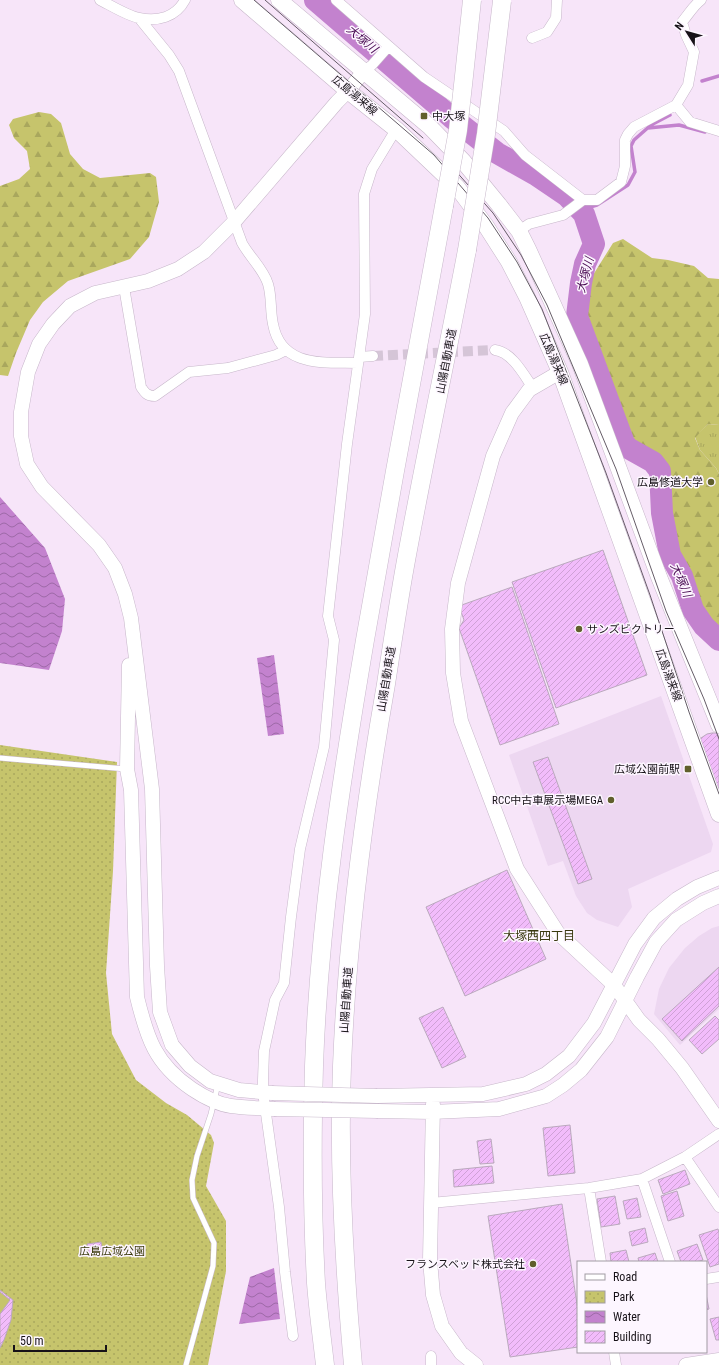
<svg xmlns="http://www.w3.org/2000/svg" width="719" height="1365" font-family="'Roboto Condensed','Noto Sans JP',sans-serif">
<defs>
<pattern id="grass-tufts" width="24" height="20" patternUnits="userSpaceOnUse"><rect width="24" height="20" fill="#c6c46c"/><path d="M3 7l-1-3M5 7V3M7 7l1-3M15 17l-1-3M17 17v-4M19 17l1-3" fill="none" stroke="#a9a75d"/></pattern>
<pattern id="forest-firs" width="22" height="20" patternUnits="userSpaceOnUse"><rect width="22" height="20" fill="#c6c46c"/><path d="M5 1l3.5 6h-7zM16 11l3.5 6h-7z" fill="#a9a75d"/></pattern>
<pattern id="park-dots" width="8" height="8" patternUnits="userSpaceOnUse"><rect width="8" height="8" fill="#c6c46c"/><path d="M2 2h.1M6 6h.1" fill="none" stroke="#a9a75d" stroke-width="1.8" stroke-linecap="round"/></pattern>
<pattern id="water-waves" width="16" height="10" patternUnits="userSpaceOnUse"><rect width="16" height="10" fill="#c382ce"/><path d="M0 5q4-4 8 0t8 0" fill="none" stroke="#9d69a6"/></pattern>
<pattern id="building-hatch" width="6" height="6" patternUnits="userSpaceOnUse"><rect width="6" height="6" fill="#f2bcfb"/><path d="M-1 1l2-2M0 6l6-6M5 7l2-2" fill="none" stroke="#cfa1d6"/></pattern>
</defs>
<rect width="100%" height="100%" fill="#f7e5f9"/>
<!-- built -->
<path fill="#edd7f1" d="M661,696L713,844L711,852L628,889L632,907L618,927L597,920L587,913L576,896L563,861L548,866L509,755Z
M719,926V1009L680,1045L654,1014L659,989L669,968L685,948L699,936L712,928Z"/>
<!-- grass -->
<path fill="url(#grass-tufts)" d="M708,424L719,425V474L716,468L700,450L695,437Z"/>
<!-- forest -->
<path fill="url(#forest-firs)" d="M39,112L51,114L61,123L70,154L83,169L100,178L150,173L156,177L159,202L149,237L130,259L68,281L43,302L30,320L16,353L8,376L0,375V186L19,179L30,169L27,151L14,138L9,125L13,119Z
M623,239L652,258L668,260L694,266L708,278L719,279V425L708,424L695,438L700,450L716,468L719,474V634L715,631L696,604L685,570L671,538L663,464L628,441L602,371L584,303L593,275L613,243Z"/>
<!-- park -->
<path fill="url(#park-dots)" d="M0,745L117,762L113,871L106,973L112,1034L136,1080L166,1103L187,1115L211,1135L214,1143L206,1186L226,1221V1271L208,1365H0Z"/>
<!-- garden -->
<path fill="#c6c46c" d="M0,1292L10,1300L0,1314Z"/>
<!-- water -->
<path fill="url(#water-waves)" d="M0,497L45,548L65,599L62,631L49,670L0,663Z
M274,655L284,734L268,736L257,658Z
M274,1268L280,1319L239,1324L250,1277Z"/>
<g fill="none" stroke-linecap="round" stroke-linejoin="round">
<!-- stream -->
<path stroke="#c382ce" stroke-width="3.5" d="M702,81L719,76
M648,128L679,125L705,132
M580,210L597,205L628,185L635,172L631,146L634,140L651,125L670,115"/>
<!-- river -->
<path stroke="#c382ce" stroke-width="22" d="M315,0L451,117L497,153L536,175L567,196L584,214L594,244L585,264L581,283L577,316L624,443L628,448L653,462L660,471L662,513L670,555L682,576L693,610L704,626L719,640"/>
</g>
<!-- building -->
<path fill="url(#building-hatch)" stroke="#baa9bd" d="M603,550L647,675L556,708L512,582Z
M512,587L559,724L500,745L459,628L464,620L459,606Z
M712,733H717L719,738V795L698,740L707,734Z
M548,757L592,879L578,884L533,762Z
M507,870L546,959L465,996L426,907Z
M719,967V1006L682,1041L662,1019Z
M443,1007L466,1057L442,1068L419,1018Z
M715,1016L719,1020V1039L702,1054L689,1040Z
M570,1125L575,1173L548,1176L543,1128Z
M491,1139L494,1163L480,1164L477,1141Z
M492,1166L494,1183L454,1187L453,1170Z
M685,1170L690,1184L663,1194L658,1180Z
M677,1191L684,1216L668,1221L661,1196Z
M615,1196L620,1224L601,1227L597,1199Z
M637,1198L641,1217L627,1219L623,1201Z
M562,1204L578,1311V1347L510,1357L488,1216Z
M645,1228L648,1242L632,1246L629,1232Z
M718,1229L719,1233V1264L710,1267L699,1235Z
M101,1242L103,1253L89,1255L87,1244Z
M697,1244L703,1260L696,1262H681L677,1251Z
M626,1250L629,1262H611L610,1253Z
M655,1253L658,1262H639L638,1258Z
M0,1290L13,1300L11,1320L4,1340L0,1348V1314L10,1300L0,1292Z
M706,1294L709,1309L706,1310Z
M719,1317V1340H716L710,1319Z"/>
<g fill="none" stroke-linecap="round" stroke-linejoin="round">
<!-- street-tunnel -->
<path stroke="#d5c5d7" stroke-width="10" stroke-dasharray="10 5" stroke-linecap="butt" d="M373,356L495,350"/>
<defs>
<path id="lane" d="M0,758L126,769
M186,1365L213,1266L214,1243L193,1198L192,1180L197,1156L211,1114L218,1084"/>
<path id="street" d="M100,0C110,5 128,16 139,18C158,22 176,17 185,0
M336,0L424,77L504,131L525,155L583,200
M139,18L169,55L179,71L242,243C249,256 264,270 268,284C272,297 270,311 273,324C281,368 324,362 358,363
M532,38L547,32L556,18L557,0
M364,71L372,65L388,47
M676,105L690,122L719,131
M519,231L529,224L563,215L583,200H597L621,182L625,166V140L628,134L634,127L676,105L688,85L694,52L686,35L682,22C689,14 693,6 701,0
M124,287L141,387C145,393 147,396 155,396L189,372L228,368L276,355L286,350
M495,350C512,352 524,375 533,388
M359,357L373,356
M685,1157L719,1207
M642,1179L670,1262
M589,1188L601,1262
M431,1203L589,1188L642,1179L685,1157L719,1134
M706,1279L719,1277
M293,1336L285,1272L279,1207L263,1092V1080L264,1051L275,1000L284,983L291,917L300,849L324,747L334,640L328,616L347,444L365,314L364,194L372,169L392,136L397,130
M614,1352L616,1365
M431,1365V1356"/>
<path id="secondary" d="M560,372L529,390L512,413L493,456L458,583L452,629L453,673L461,721L517,869L558,933L614,985L639,1020L658,1039L682,1068L719,1121
M129,665L127,769L131,790L137,997C147,1038 155,1064 192,1089C204,1097 216,1104 231,1106C245,1108 260,1108 274,1109
M272,1093L239,1090L210,1081L190,1066L172,1045L160,1012L157,966L152,789L131,618L125,594L115,568L99,545L42,487L27,464L21,436V412L28,372L39,344L53,324L70,306L95,293L148,281L178,269L204,252L234,222L337,102L348,91L364,71
M377,1096L483,1094L526,1084L546,1074L569,1056L594,1023L635,944L654,918L677,899L697,887L719,878
M433,1104L430,1260L433,1295L442,1326L461,1353L476,1365
M378,1111L432,1112L499,1109L546,1096L563,1085L581,1070L607,1037L637,977L656,942L676,920L703,903L719,896
M686,1365L719,1360"/>
<path id="primary" d="M242,0L348,91L397,130L457,187L486,226L509,262L527,297L560,372L719,814
M279,0L430,127L463,161L499,205L519,231L528,249L580,364L659,577L719,725"/>
<path id="highway" d="M325,1365C322,1338 318,1310 316,1283C312,1211 312,1138 314,1066C319,923 341,781 365,640C390,495 417,351 444,206
M353,1365C344,1265 338,1166 342,1066C347,937 364,810 386,684C392,645 398,605 405,566C424,461 447,355 467,250"/>
</defs>
<!-- lane casing -->
<use href="#lane" stroke="#c7b7ca" stroke-width="6"/>
<!-- street casing -->
<use href="#street" stroke="#c7b7ca" stroke-width="11"/>
<!-- secondary casing -->
<use href="#secondary" stroke="#c7b7ca" stroke-width="15"/>
<!-- primary casing -->
<use href="#primary" stroke="#c7b7ca" stroke-width="17"/>
<!-- highway casing -->
<use href="#highway" stroke="#c7b7ca" stroke-width="19"/>
<!-- lane -->
<use href="#lane" stroke="#fff" stroke-width="5"/>
<!-- street -->
<use href="#street" stroke="#fff" stroke-width="10"/>
<!-- secondary -->
<use href="#secondary" stroke="#fff" stroke-width="14"/>
<!-- primary -->
<use href="#primary" stroke="#fff" stroke-width="16"/>
<!-- highway -->
<use href="#highway" stroke="#fff" stroke-width="18"/>
<!-- tram -->
<path stroke="#665d68" stroke-width="1" d="M254,0L434,155L488,218L517,262L542,309L606,473L650,595L689,712L719,794
M265,0L423,138
M445,159L493,213L521,255L547,305L616,469L666,611L704,699L719,739"/>
<defs>
<path id="secondary-bridge" d="M272,1093L377,1096
M274,1109L378,1111"/>
<path id="highway-bridge" d="M444,206L458,130L464,76L472,0
M467,250L486,134L502,1"/>
</defs>
<!-- secondary-bridge casing -->
<use href="#secondary-bridge" stroke="#c7b7ca" stroke-width="15" stroke-linecap="butt"/>
<!-- highway-bridge casing -->
<use href="#highway-bridge" stroke="#c7b7ca" stroke-width="19" stroke-linecap="butt"/>
<!-- secondary-bridge -->
<use href="#secondary-bridge" stroke="#fff" stroke-width="14"/>
<!-- highway-bridge -->
<use href="#highway-bridge" stroke="#fff" stroke-width="18"/>
</g>
<!-- markers -->
<g fill="#605f2c" stroke="#fdf6ff" stroke-width="1.5">
<rect x="420" y="112" width="8" height="8" rx="2"/>
<circle cx="711" cy="482" r="4"/>
<circle cx="579" cy="629" r="4"/>
<rect x="684" y="765" width="8" height="8" rx="2"/>
<circle cx="611" cy="800" r="4"/>
<circle cx="533" cy="1264" r="4"/>
</g>
<g text-anchor="middle" stroke-width="3" stroke-linejoin="round" paint-order="stroke">
<!-- street labels -->
<g font-size="11" fill="#171218" stroke="#fdf6ff">
<text transform="translate(355 95) rotate(40)" y="4">広島湯来線</text>
<text transform="translate(554 359) rotate(67)" y="4">広島湯来線</text>
<text transform="translate(446 361) rotate(-79)" y="4">山陽自動車道</text>
<text transform="translate(669 675) rotate(70)" y="4">広島湯来線</text>
<text transform="translate(386 679) rotate(-81)" y="4">山陽自動車道</text>
<text transform="translate(346 1000) rotate(-86)" y="4">山陽自動車道</text>
</g>
<!-- poi labels -->
<g font-size="11" fill="#171218" stroke="#fdf6ff" text-anchor="end">
<text x="432" y="120" text-anchor="start">中大塚</text>
<text x="703" y="486">広島修道大学</text>
<text x="587" y="633" text-anchor="start">サンズビクトリー</text>
<text x="680" y="773">広域公園前駅</text>
<text x="603" y="804">RCC中古車展示場MEGA</text>
<text x="525" y="1268">フランスベッド株式会社</text>
</g>
<!-- park labels -->
<g font-size="11" fill="#3b3a0c" stroke="#fdf6ff">
<text x="112" y="1255">広島広域公園</text>
</g>
<!-- water labels -->
<g font-size="12" font-style="italic" fill="#4b0e55" stroke="#fdf6ff">
<text transform="translate(362 39) rotate(40)" y="4">大塚川</text>
<text transform="translate(585 275) rotate(-75)" y="4">大塚川</text>
<text transform="translate(681 580) rotate(67)" y="4">大塚川</text>
</g>
<!-- neighbourhood labels -->
<g font-size="12" fill="#39380f" stroke="#fdf6ff">
<text x="539" y="940">大塚西四丁目</text>
</g>
</g>
<!-- legend -->
<rect x="577" y="1261" width="130" height="92" fill="#fdf6ff" stroke="#a19ba3"/>
<rect x="585" y="1274" width="20" height="6" fill="#ffffff" stroke="#a19ba3"/>
<text x="613" y="1281" font-size="12" fill="#171218">Road</text>
<rect x="585" y="1291" width="20" height="12" fill="url(#park-dots)" stroke="#a19ba3"/>
<text x="613" y="1301" font-size="12" fill="#171218">Park</text>
<rect x="585" y="1311" width="20" height="12" fill="url(#water-waves)" stroke="#a19ba3"/>
<text x="613" y="1321" font-size="12" fill="#171218">Water</text>
<rect x="585" y="1331" width="20" height="12" fill="url(#building-hatch)" stroke="#a19ba3"/>
<text x="613" y="1341" font-size="12" fill="#171218">Building</text>
<!-- north arrow -->
<g transform="translate(687 32) rotate(307)" stroke="#fdf6ff" stroke-width="3" paint-order="stroke">
<path d="M0-3L7 15L0 10L-7 15Z" fill="#171218"/>
<text y="-6" font-size="11" font-weight="bold" text-anchor="middle" fill="#171218">N</text>
</g>
<!-- scale -->
<path d="M14 1345v6h92v-6" fill="none" stroke="#171218" stroke-width="2"/>
<text x="20" y="1345" font-size="12" fill="#171218" stroke="#fdf6ff" stroke-width="3" paint-order="stroke">50 m</text>
</svg>
